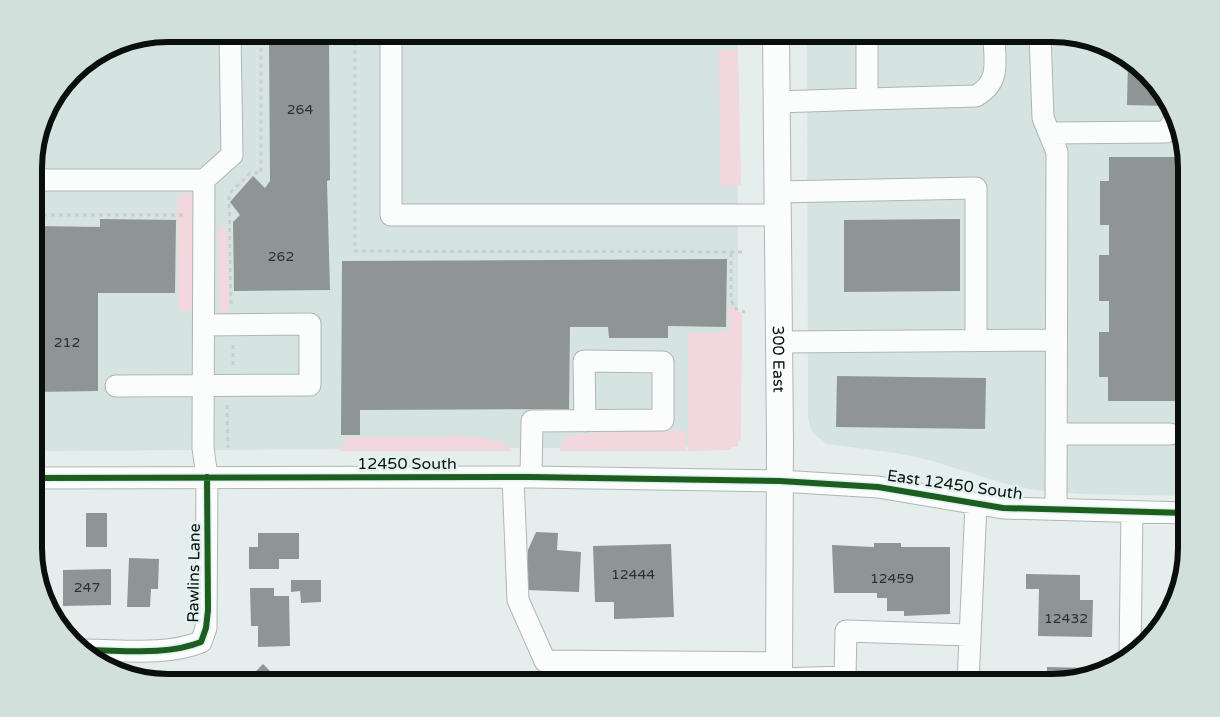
<svg xmlns="http://www.w3.org/2000/svg" width="1220" height="717" font-family="'Varela Round',sans-serif">
<rect width="100%" height="100%" fill="#e6eeed"/>
<!-- built -->
<path fill="#d5e4e0" d="M169,34H738V447L35,451V152L48,109L80,67L117,44Z
M807,34H1051L1119,52L1164,94L1186,160V496L1080,494L1036,490L1009,485L929,460L895,453L827,444L816,436L811,430L808,417Z"/>
<!-- green -->
<path fill="#f2d7de" d="M719,50H738L741,185L720,186Z
M185,192L194,195V301L189,311H179L177,198Z
M223,225L227,229L229,311L224,315L220,311L218,231Z
M729,305L742,314L741,439L730,450L688,451V333L729,332Z
M633,430L686,431V451H559L564,439L572,435Z
M474,436L505,443L512,451H339L347,437Z"/>
<!-- building -->
<path fill="#8f9594" d="M329,37L330,180L327,181L330,290L234,291L233,222L240,215L230,202L253,176L265,188L270,181L269,38Z
M1128,60L1164,94L1168,106L1127,105Z
M1109,157H1183V401H1108V377H1099V332H1109V301H1099V255H1109V225H1100V181H1109Z
M100,219L176,220L175,293H98V391L35,392V226L100,227Z
M960,219V291L844,292V220Z
M727,259L726,327L668,326V338H609L608,327H570L569,409L360,410V435H341L342,261Z
M837,376L986,378L985,429L836,427Z
M86,513H107V547H86Z
M536,532L558,533L557,550L581,552L579,592L526,590L528,550Z
M258,533H299V559H279V569H249V547H258Z
M874,543H901V547H950V614L904,616V611H887V598H877V593H834L832,545L874,547Z
M671,544L674,617L614,619V602H595L593,546Z
M129,558L159,559L158,589H151L150,607H127Z
M111,569V605L63,606V570Z
M1026,574L1080,575V600H1093L1092,637L1038,636L1039,589H1026Z
M291,580H321V602L301,603L300,591L291,592Z
M250,588H274V596H289L290,646L258,647V626H251Z
M1165,602H1172L1165,619Z
M263,664L282,683H244Z
M1047,667L1091,668V674L1060,683H1047Z"/>
<g fill="none" stroke-linecap="round" stroke-linejoin="round">
<defs>
<path id="minor" d="M391,34V215H778
M1040,34L1043,118L1057,152L1056,509
M867,99L976,96C1002,81 994,61 994,34
M777,102L867,99V34
M1049,133L1166,132L1173,122
M35,180H204L232,155L230,34
M777,192L976,188V339
M779,342L1056,340
M116,386L310,385V324L204,325
M1056,434H1170
M513,477L518,600L545,661L779,663
M531,477L532,421L663,420V362L584,361L585,421
M35,478L531,477L780,481L878,487L1003,508L1186,513
M85,650C123,650 166,656 201,642L206,628L207,477L203,448L204,180
M1130,654L1132,512
M845,677L846,631L969,635
M779,679L845,677V683
M968,683L976,504"/>
<g id="major">
<path id="s1" d="M776,34L780,441L779,683"/>
</g>
</defs>
<!-- minor casing -->
<use href="#minor" stroke="#b0b6b5" stroke-width="23"/>
<!-- major casing -->
<use href="#major" stroke="#b0b6b5" stroke-width="28"/>
<!-- path -->
<path stroke="#cacdcc" stroke-width="3" stroke-dasharray="4 4" stroke-linecap="butt" d="M355,34V251L745,252
M35,215H184
M731,253V299L734,308L745,312
M231,304L229,194L250,173H261V34H310
M233,345V366
M227,405L228,448"/>
<!-- minor -->
<use href="#minor" stroke="#fbfcfc" stroke-width="21"/>
<!-- major -->
<use href="#major" stroke="#fbfcfc" stroke-width="26"/>
<defs>
<path id="cycleway" d="M35,478L531,477L780,481L878,487L1003,508L1186,513
M85,650C123,650 166,656 201,642L206,628L208,610L207,477"/>
</defs>
<!-- cycleway casing -->
<use href="#cycleway" stroke="#e3f2ee" stroke-width="9"/>
<!-- cycleway -->
<use href="#cycleway" stroke="#1b5e20" stroke-width="6"/>
</g>
<g text-anchor="middle" stroke-width="5" stroke-linejoin="round" paint-order="stroke">
<!-- number labels -->
<g font-size="14" fill="#2b3030">
<text x="300" y="114">264</text>
<text x="281" y="261">262</text>
<text x="67" y="347">212</text>
<text x="633" y="579">12444</text>
<text x="892" y="583">12459</text>
<text x="87" y="592">247</text>
<text x="1066" y="623">12432</text>
</g>
<!-- street labels -->
<g font-size="16" fill="#0a0f0e" stroke="#e3f2ee">
<text dy="6" stroke="none"><textPath href="#s1" startOffset="325">300 East</textPath></text>
<text x="407" y="469">12450 South</text>
<text transform="translate(955 484) rotate(8)" y="6">East 12450 South</text>
<text transform="translate(193 573) rotate(-89)" y="6">Rawlins Lane</text>
</g>
</g>
<!-- crop -->
<path d="M0 0H1220V717H0ZM168 42H1052A126 126 0 0 1 1178 168V548A126 126 0 0 1 1052 674H168A126 126 0 0 1 42 548V168A126 126 0 0 1 168 42Z" fill="#d2e0dc" fill-rule="evenodd"/>
<path fill="none" stroke="#0a0f0e" stroke-width="6" d="M168 42H1052A126 126 0 0 1 1178 168V548A126 126 0 0 1 1052 674H168A126 126 0 0 1 42 548V168A126 126 0 0 1 168 42Z"/>
</svg>
